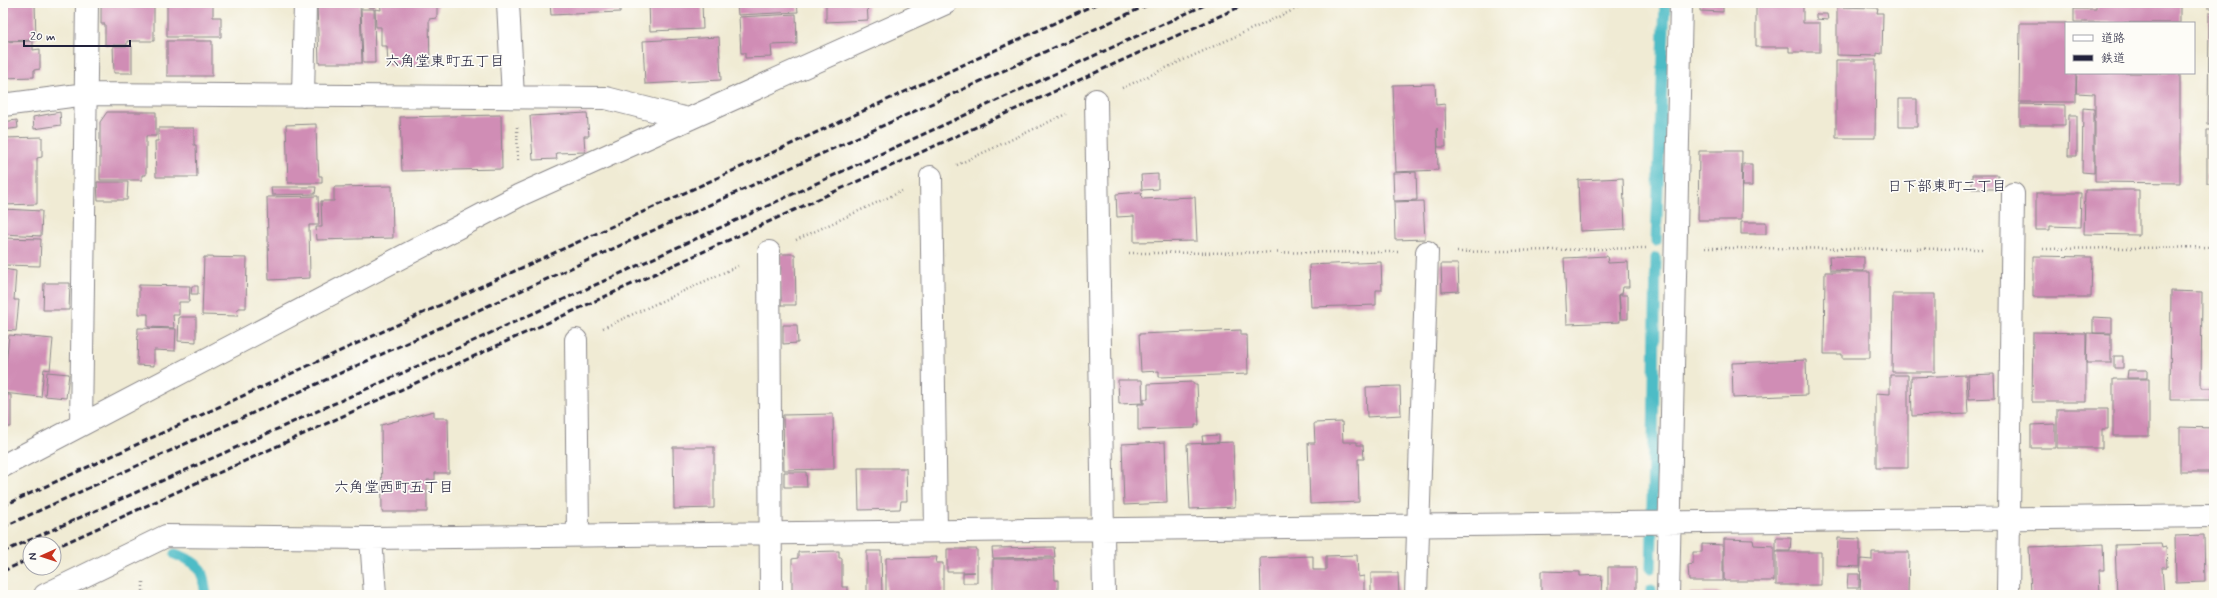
<svg xmlns="http://www.w3.org/2000/svg" width="2217" height="598" font-family="Mynerve,'Klee One',sans-serif">
<rect width="100%" height="100%" fill="#fdfcf7"/>
<filter id="ink" filterUnits="userSpaceOnUse"><feTurbulence type="fractalNoise" baseFrequency=".025" numOctaves="2"/><feDisplacementMap in="SourceGraphic" scale="8" xChannelSelector="R" yChannelSelector="G"/><feConvolveMatrix kernelMatrix="1 2 1 2 8 2 1 2 1" color-interpolation-filters="sRGB"/></filter>
<filter id="wash" filterUnits="userSpaceOnUse"><feTurbulence type="fractalNoise" baseFrequency=".012" numOctaves="4" result="noise"/><feDisplacementMap in="SourceGraphic" scale="16" xChannelSelector="R" yChannelSelector="G"/><feGaussianBlur stdDeviation="0.9" result="paint"/><feColorMatrix in="noise" values="0 0 0 0 0 0 0 0 0 0 0 0 0 0 0 0 0 1.4 0 .05"/><feComposite in="paint" operator="in"/></filter>
<g filter="url(#wash)">
<rect width="100%" height="100%" fill="#f0ebd4"/>
<g fill="none" stroke-linecap="round" stroke-linejoin="round">
<!-- stream -->
<path stroke="#4ebcc6" stroke-width="11" d="M1656,241L1665,3
M1652,507L1656,258
M175,554C202,564 202,568 206,595
M1651,568L1652,536
M1651,595V590"/>
</g>
<g id="blocks">
<!-- building -->
<path fill="#d08db5" d="M3,3H35L36,40L3,41Z
M101,3H154V41H127V45H105V24H101Z
M317,3H360L362,63H319Z
M368,3H375V7H368Z
M380,3H437V18L429,19L430,66H388L387,46H381V27H376L375,9L381,10Z
M550,3H620V12L551,15Z
M649,3H702L703,29L650,31Z
M737,3H797L798,12L738,15Z
M826,3H867L868,20L826,22Z
M1700,3H1723V12L1700,11Z
M1756,3H1803V23H1820V52H1789V47H1756Z
M2096,3H2180V23L2074,22V9H2096Z
M2208,3H2214V8H2208Z
M167,4H213V17H221V37H167Z
M1837,7L1878,8L1877,13H1883L1882,54L1877,53V56L1837,55Z
M361,9H374L375,63H363Z
M2209,13H2214V124H2208Z
M796,14L797,44L771,45L772,57L745,58V53H741L739,17Z
M1816,14H1827L1828,20L1816,19Z
M2020,23H2066V73H2076V102H2019Z
M719,37L721,80L645,84L643,41Z
M33,41V50L40,49V69L34,70V77L3,78V42Z
M167,41H212V76H167Z
M113,46H132V73H114Z
M1836,60H1876L1875,138H1836Z
M2077,73H2180V183L2095,182V94L2076,93Z
M1435,84L1436,105L1445,104L1446,147H1438L1437,128L1438,170L1396,172L1393,85Z
M1899,99H1917V127H1899Z
M2020,104L2065,105V125H2020Z
M2083,108L2094,109V173L2082,172Z
M60,112L61,125L34,129L33,117Z
M107,112H156V136H146V175H142V180H100V122Z
M587,113L589,136H584L585,152L556,153L557,159L533,160L530,116Z
M501,115L502,169L402,171L400,117Z
M2069,115H2077V156H2068Z
M17,120L18,128L3,130V122Z
M316,124L317,160H318L319,176H322V183H288L286,125Z
M158,128H194V145H196L197,177H156L155,141H158Z
M2207,130H2214V183H2207Z
M42,137V157L37,158V204L3,205V138Z
M1699,151H1742L1741,220H1698Z
M1743,164H1752V186H1742Z
M1416,172L1417,200L1394,201L1393,173Z
M1158,174V189L1142,190L1141,175Z
M1972,175H1998V189H1972Z
M1623,178L1625,229L1580,231L1578,180Z
M97,182H128L127,200H98Z
M392,186L393,238L317,240L316,227H322L321,201H334V187Z
M271,187H316L315,194L272,195Z
M2085,190H2139V235L2084,234Z
M1141,192L1142,199L1195,197L1197,241L1134,242V216L1117,217L1116,194Z
M2036,193H2081L2080,227L2050,226V230H2036Z
M318,196L319,225H309L310,278L269,280L267,197Z
M1423,201L1425,239L1395,240L1394,202Z
M3,209L42,211L41,236L3,234Z
M1741,222H1766V234H1741Z
M3,238L41,239L40,266L3,265Z
M780,254H795L796,305H781Z
M1607,256L1608,263L1628,262L1629,287H1623L1622,294H1619L1620,322L1567,324L1564,258Z
M1829,256L1864,257V271L1830,270Z
M2033,256L2092,257L2091,297H2033Z
M204,257L247,258L246,308H238L237,316L202,315Z
M1381,262L1382,290H1376V305L1311,307L1309,265Z
M1441,264H1458L1459,291L1442,292Z
M3,269L16,271L14,300H19L16,331L3,330Z
M1825,272H1870V358H1842V354H1824Z
M44,283H70L69,310H43Z
M139,285L190,286L189,302H179V315H173L174,328L148,327V314H139Z
M192,286H198V294H191Z
M2171,291L2202,292L2201,388H2212L2211,400H2170Z
M1893,294H1935V372H1892Z
M1619,295H1628V319H1621Z
M179,317H196V342L178,341Z
M2093,317L2112,318V333H2093Z
M783,325H797L798,343L783,344Z
M138,328L176,329L175,351L154,350V366L137,365Z
M1241,330V335H1247L1248,374L1159,377V371L1141,372L1139,334Z
M2033,332L2086,333V402H2032Z
M2087,333L2111,334V363H2086Z
M9,335L53,339L50,370L44,369L41,397L3,393Z
M2114,356H2123V368H2114Z
M1806,360L1807,395L1733,398L1732,363Z
M2128,370H2147V378H2127Z
M47,372L69,374L66,398L45,396Z
M1994,374L1995,398L1969,399L1968,375Z
M1890,375H1908V468H1876V393L1890,394Z
M1966,375L1968,414L1912,416L1911,377Z
M2113,379H2149V436H2113Z
M1118,380H1142L1143,403L1119,404Z
M1193,382V384H1197L1199,425H1195V428L1138,430V404H1144V399H1148V384Z
M1400,386L1401,415L1367,417L1366,387Z
M3,395H11V427H3Z
M2057,409H2108V429H2102V448H2057Z
M434,411V418H448L449,473H435V480H427V512H382L381,425Z
M833,414L834,469L784,470L783,415Z
M1342,422L1343,442H1357V445H1363L1364,459H1358L1359,502L1310,504L1308,443H1315L1314,423Z
M2055,424V448H2031V425Z
M2180,427L2214,428V472H2180Z
M1219,435V442L1203,443L1202,436Z
M1165,442L1167,503L1124,505L1122,444Z
M1233,442L1235,507L1190,509L1187,444Z
M673,447H714V508L674,509Z
M858,468H906L907,501H901L900,509L859,510Z
M784,472H806L807,487H784Z
M2204,535L2205,582L2176,583L2175,536Z
M1776,538H1791L1790,551H1776Z
M1838,538L1860,539V567L1837,566Z
M1724,539L1753,540L1754,545L1774,546V581H1724Z
M1702,544L1723,545V581H1689L1688,565L1693,564V552H1702Z
M2103,544L2104,570H2099L2100,595H2031L2029,547Z
M2161,544L2162,548L2166,547L2167,567H2162L2164,595H2117L2115,545Z
M1054,547L1055,557L993,558L992,548Z
M947,549H977V583H963V573L975,572H947Z
M839,551V558H842V587H848V595H792V559L798,558V552Z
M867,551H881L882,595H867Z
M1776,552H1821V585H1776Z
M1872,552H1909L1908,595H1860L1861,559L1872,560Z
M1357,555L1358,577L1364,576V595H1261L1260,558L1313,556V570H1326V556Z
M937,557L936,563H943V595H886V558Z
M993,559H1054L1055,580H1058V595H993Z
M1608,567H1636V594H1608Z
M1541,571L1580,572V576L1602,575L1601,595H1541Z
M1371,573H1398L1399,595H1371Z
M1848,574H1859V588H1847Z
M1689,593H1721V595H1689Z
M1915,593H1925V595H1916Z"/>
</g>
</g>
<g filter="url(#ink)">
<use href="#blocks" fill-opacity="0" stroke="#898688" stroke-width="1"/>
<g fill="none" stroke-linecap="round" stroke-linejoin="round">
<defs>
<path id="minor" d="M508,3L513,97
M303,96L305,3
M1096,100L1104,595
M3,105L86,94L606,98L688,119
M931,177L936,531
M769,252L771,595
M576,340L578,535
M81,425L87,3
M3,466L520,195L946,3
M371,538L375,595
M45,595L166,536L371,538L2214,516
M1416,595L1427,252
M1668,595L1681,3
M2008,595L2013,194"/>
</defs>
<!-- minor casing -->
<use href="#minor" stroke="#898688" stroke-width="24"/>
<!-- path -->
<path stroke="#898688" stroke-width="2.5" stroke-dasharray="1 3" stroke-linecap="butt" d="M1122,88L1309,3
M517,127L518,162
M957,165L1066,114
M796,240L902,191
M1705,248L1984,249
M2043,249L2214,247
M1457,252L1646,248
M1129,253L1398,252
M603,328L738,266
M143,595V582"/>
<!-- minor -->
<use href="#minor" stroke="#fff" stroke-width="22"/>
<!-- rail -->
<path stroke="#22223b" stroke-width="3" stroke-dasharray="6 3" stroke-linecap="butt" d="M3,506L1098,3
M3,527L1152,3
M54,548L1248,3
M3,552L458,348L1209,3
M3,571L30,559"/>
</g>
</g>
<g text-anchor="middle" stroke-width="3.5" stroke-linejoin="round" paint-order="stroke">
<!-- neighbourhood labels -->
<g font-size="15" fill="#22223b" stroke="#fdfcf7">
<text x="445" y="66">六角堂東町五丁目</text>
<text x="1947" y="191">日下部東町二丁目</text>
<text x="394" y="492">六角堂西町五丁目</text>
</g>
</g>
<!-- margin -->
<rect width="2217" height="598" fill="none" stroke="#fdfcf7" stroke-width="16"/>
<!-- legend -->
<rect x="2065" y="22" width="130" height="52" fill="#fdfcf7" stroke="#a5a5ac"/>
<rect x="2073" y="35" width="20" height="6" fill="#ffffff" stroke="#a5a5ac"/>
<text x="2101" y="42" font-size="12" fill="#22223b">道路</text>
<rect x="2073" y="55" width="20" height="6" fill="#22223b" stroke="#a5a5ac"/>
<text x="2101" y="62" font-size="12" fill="#22223b">鉄道</text>
<!-- north arrow -->
<g transform="translate(42 556) rotate(267)"><circle r="19" fill="#fdfcf7" stroke="#a5a5ac"/>
<path d="M0-3L7 15L0 10L-7 15Z" fill="#c8321e"/>
<text y="-6" font-size="11" font-weight="bold" text-anchor="middle" fill="#22223b">N</text>
</g>
<!-- scale -->
<path d="M24 40v6h106v-6" fill="none" stroke="#22223b" stroke-width="2"/>
<text x="30" y="40" font-size="12" fill="#22223b" stroke="#fdfcf7" stroke-width="3" paint-order="stroke">20 m</text>
</svg>
